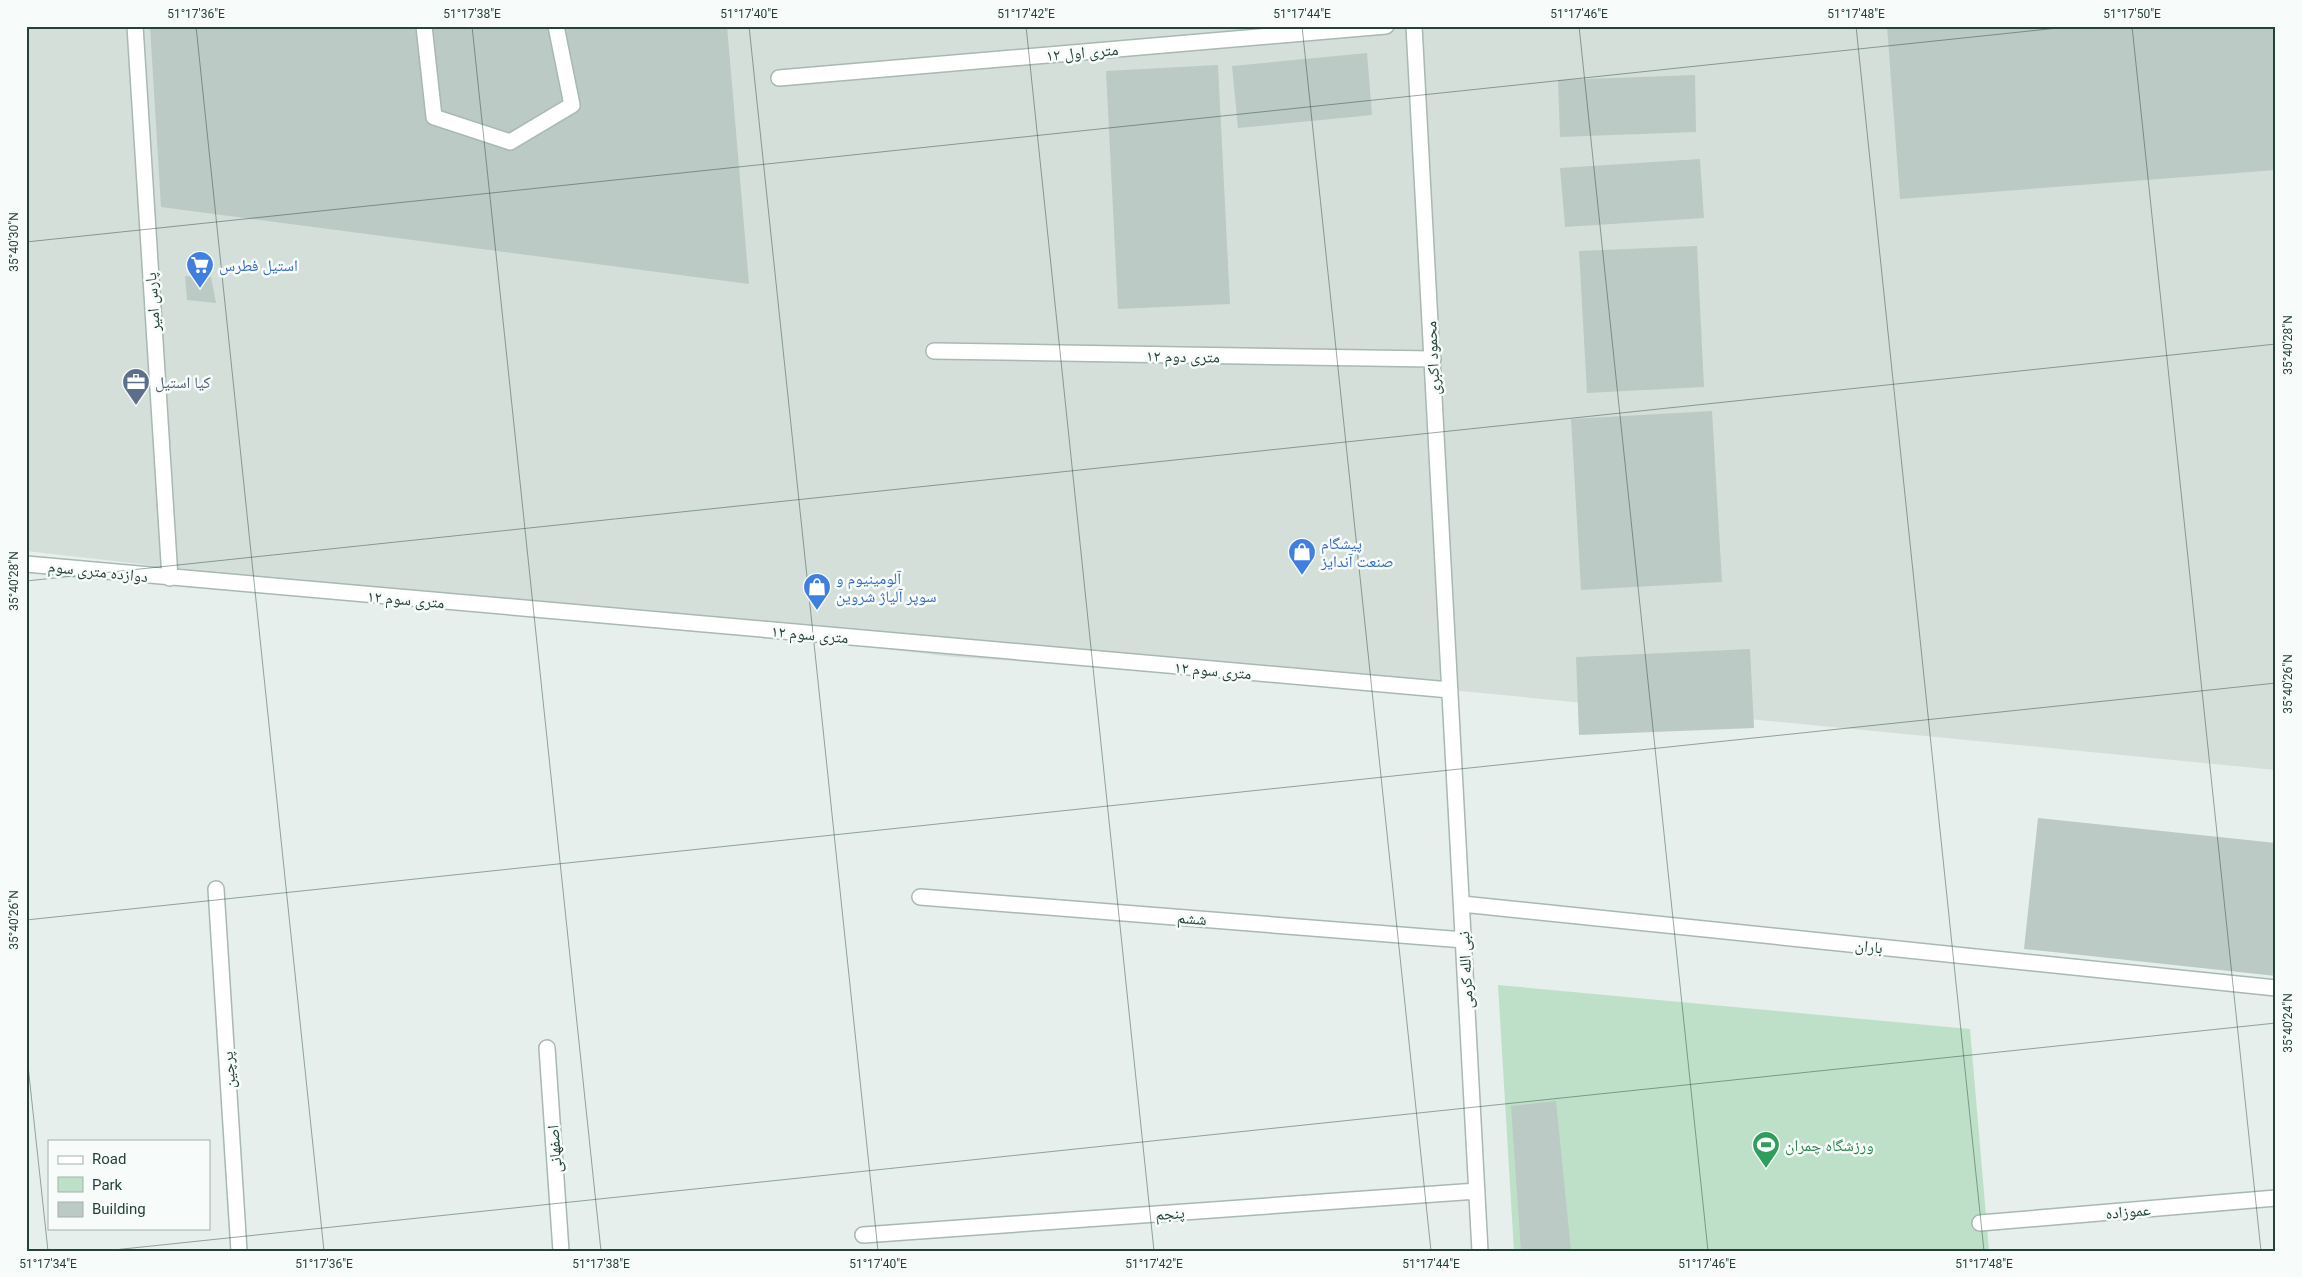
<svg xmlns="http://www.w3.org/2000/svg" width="2302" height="1277" font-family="Roboto,'Noto Naskh Arabic',sans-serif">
<rect width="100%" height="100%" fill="#e6efeb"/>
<!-- built -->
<path fill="#d4dfda" d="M26,26H2276V770L1450,690L954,657L26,551Z"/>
<!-- green -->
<path fill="#bfe0c8" d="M1498,985L1970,1029L1989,1251H1514Z"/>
<!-- building -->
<path fill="#bbcac4" d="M150,26H727L749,284L161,207Z
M1887,26H2276V170L1900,199Z
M1367,53L1372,115L1238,128L1232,66Z
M1218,65L1230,304L1118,309L1106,71Z
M1695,75L1696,132L1560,137L1558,80Z
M1700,159L1704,218L1565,227L1560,168Z
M1697,246L1704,387L1587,393L1579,251Z
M185,276L211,277L216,303L187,300Z
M1712,411L1722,582L1581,590L1571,419Z
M1750,649L1754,728L1579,735L1576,657Z
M2038,818L2276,843V976L2024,949Z
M1556,1101L1571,1251H1521L1511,1106Z"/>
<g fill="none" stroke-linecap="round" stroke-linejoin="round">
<defs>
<path id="minor" d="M135,26L170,578
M424,26L434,117L510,142L572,105L556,26
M1414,26L1480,1251
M779,78L1386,26
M934,351L1433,359
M26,564L1450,690
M216,889L239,1251
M920,897L1464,940
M1462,904L2276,988
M547,1048L561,1251
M1980,1223L2276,1198
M863,1235L1477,1191"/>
</defs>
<!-- minor casing -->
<use href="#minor" stroke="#a8b8b2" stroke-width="18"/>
<!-- minor -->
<use href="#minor" stroke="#fff" stroke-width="15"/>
</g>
<!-- ticks -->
<path fill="none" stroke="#24423a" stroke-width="1" stroke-opacity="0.45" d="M196,26L324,1251M472,26L601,1251M749,26L878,1251M1026,26L1154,1251M1302,26L1431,1251M1579,26L1708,1251M1856,26L1984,1251M2132,26L2261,1251M26,242L2077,26M26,581L2276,344M26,920L2276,683M26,1047L48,1251M104,1251L2276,1023"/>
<!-- icons -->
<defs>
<symbol id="supermarket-pin" viewBox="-11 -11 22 30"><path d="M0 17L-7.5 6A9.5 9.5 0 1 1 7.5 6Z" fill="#3f7fe0" stroke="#f7fbf9"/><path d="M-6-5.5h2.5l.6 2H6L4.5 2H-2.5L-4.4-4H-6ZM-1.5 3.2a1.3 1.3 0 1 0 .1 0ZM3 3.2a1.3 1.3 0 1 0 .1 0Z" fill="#fff"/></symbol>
<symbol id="office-pin" viewBox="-11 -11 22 30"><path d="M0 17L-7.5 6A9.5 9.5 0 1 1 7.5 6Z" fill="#5c6f8a" stroke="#f7fbf9"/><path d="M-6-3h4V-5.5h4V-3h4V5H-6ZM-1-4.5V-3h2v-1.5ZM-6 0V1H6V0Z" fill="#fff"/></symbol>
<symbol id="shop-pin" viewBox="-11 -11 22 30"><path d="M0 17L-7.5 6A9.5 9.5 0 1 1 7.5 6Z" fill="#3f7fe0" stroke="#f7fbf9"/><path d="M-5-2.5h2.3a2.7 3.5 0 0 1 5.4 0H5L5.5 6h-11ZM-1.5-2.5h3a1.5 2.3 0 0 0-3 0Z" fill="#fff"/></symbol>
<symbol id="stadium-pin" viewBox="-11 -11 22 30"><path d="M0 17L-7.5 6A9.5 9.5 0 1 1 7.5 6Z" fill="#2e9e5b" stroke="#f7fbf9"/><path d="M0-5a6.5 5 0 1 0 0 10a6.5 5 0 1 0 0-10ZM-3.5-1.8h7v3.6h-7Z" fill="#fff"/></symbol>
</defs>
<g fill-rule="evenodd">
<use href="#supermarket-pin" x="184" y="249" width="32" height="43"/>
<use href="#office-pin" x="120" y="366" width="32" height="43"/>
<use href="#shop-pin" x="1286" y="536" width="32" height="43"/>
<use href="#shop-pin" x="801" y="571" width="32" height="43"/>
<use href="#stadium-pin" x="1750" y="1129" width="32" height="43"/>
</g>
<g text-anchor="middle" stroke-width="5" stroke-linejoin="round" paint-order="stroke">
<!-- street labels -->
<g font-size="16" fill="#24423a" stroke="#f7fbf9">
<text transform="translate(1082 52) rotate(-5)" y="6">۱۲ متری اول</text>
<text transform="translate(152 302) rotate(-94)" y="6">پارس امیر</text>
<text transform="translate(1183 356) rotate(1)" y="6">۱۲ متری دوم</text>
<text transform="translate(1432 358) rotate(-93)" y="6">محمود اکبری</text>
<text transform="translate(98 571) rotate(6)" y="6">دوازده متری سوم</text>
<text transform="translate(406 599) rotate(5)" y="6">۱۲ متری سوم</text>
<text transform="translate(810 634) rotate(5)" y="6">۱۲ متری سوم</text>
<text transform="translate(1213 670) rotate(5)" y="6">۱۲ متری سوم</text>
<text transform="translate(1192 918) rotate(5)" y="6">ششم</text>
<text transform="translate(1869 946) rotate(6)" y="6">باران</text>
<text transform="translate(1465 970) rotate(-93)" y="6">نبی الله کرمی</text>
<text transform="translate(228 1070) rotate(-94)" y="6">پرچین</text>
<text transform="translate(554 1149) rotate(-94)" y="6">اصفهانی</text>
<text transform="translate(2128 1211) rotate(-5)" y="6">عموزاده</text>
<text transform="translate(1170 1213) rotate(-4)" y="6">پنجم</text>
</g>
<!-- shop labels -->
<g font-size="16" fill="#366cbe" stroke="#f7fbf9" text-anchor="start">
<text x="219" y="271">استیل فطرس</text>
<text x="1321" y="549">پیشگام<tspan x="1321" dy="18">صنعت آندایز</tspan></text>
<text x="836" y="584">آلومینیوم و<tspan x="836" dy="18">سوپر آلیاژ شروین</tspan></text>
</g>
<!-- service labels -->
<g font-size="16" fill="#4e5e75" stroke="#f7fbf9" text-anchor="start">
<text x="155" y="388">کیا استیل</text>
</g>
<!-- leisure labels -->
<g font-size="16" fill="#27864d" stroke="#f7fbf9" text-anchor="start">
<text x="1785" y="1151">ورزشگاه چمران</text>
</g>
</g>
<!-- border -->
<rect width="2302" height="1277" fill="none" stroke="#f7fbf9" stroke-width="55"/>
<!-- legend -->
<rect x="48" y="1140" width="162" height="90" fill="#f7fbf9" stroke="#a3b1ad"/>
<rect x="58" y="1156" width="25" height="8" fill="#ffffff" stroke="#a3b1ad"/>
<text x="92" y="1164" font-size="15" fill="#24423a">Road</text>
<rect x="58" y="1177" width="25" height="15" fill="#bfe0c8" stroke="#a3b1ad"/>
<text x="92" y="1190" font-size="15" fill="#24423a">Park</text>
<rect x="58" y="1202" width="25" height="15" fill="#bbcac4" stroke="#a3b1ad"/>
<text x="92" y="1214" font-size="15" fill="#24423a">Building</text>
<rect x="28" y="28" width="2246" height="1222" fill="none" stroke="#24423a" stroke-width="2"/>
<g font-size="12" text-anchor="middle" fill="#24423a">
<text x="196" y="18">51°17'36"E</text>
<text x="472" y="18">51°17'38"E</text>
<text x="749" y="18">51°17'40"E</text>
<text x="1026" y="18">51°17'42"E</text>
<text x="1302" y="18">51°17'44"E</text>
<text x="1579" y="18">51°17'46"E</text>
<text x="1856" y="18">51°17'48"E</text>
<text x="2132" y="18">51°17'50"E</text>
<text transform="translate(14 242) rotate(-90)" y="4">35°40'30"N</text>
<text transform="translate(2288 345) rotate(-90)" y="4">35°40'28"N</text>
<text transform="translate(14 581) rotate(-90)" y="4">35°40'28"N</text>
<text transform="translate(2288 684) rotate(-90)" y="4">35°40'26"N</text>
<text transform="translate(14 920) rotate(-90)" y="4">35°40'26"N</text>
<text transform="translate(2288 1023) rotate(-90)" y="4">35°40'24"N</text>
<text x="48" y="1268">51°17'34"E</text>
<text x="324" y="1268">51°17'36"E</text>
<text x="601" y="1268">51°17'38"E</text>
<text x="878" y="1268">51°17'40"E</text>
<text x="1154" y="1268">51°17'42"E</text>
<text x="1431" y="1268">51°17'44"E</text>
<text x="1707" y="1268">51°17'46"E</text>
<text x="1984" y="1268">51°17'48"E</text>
</g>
</svg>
